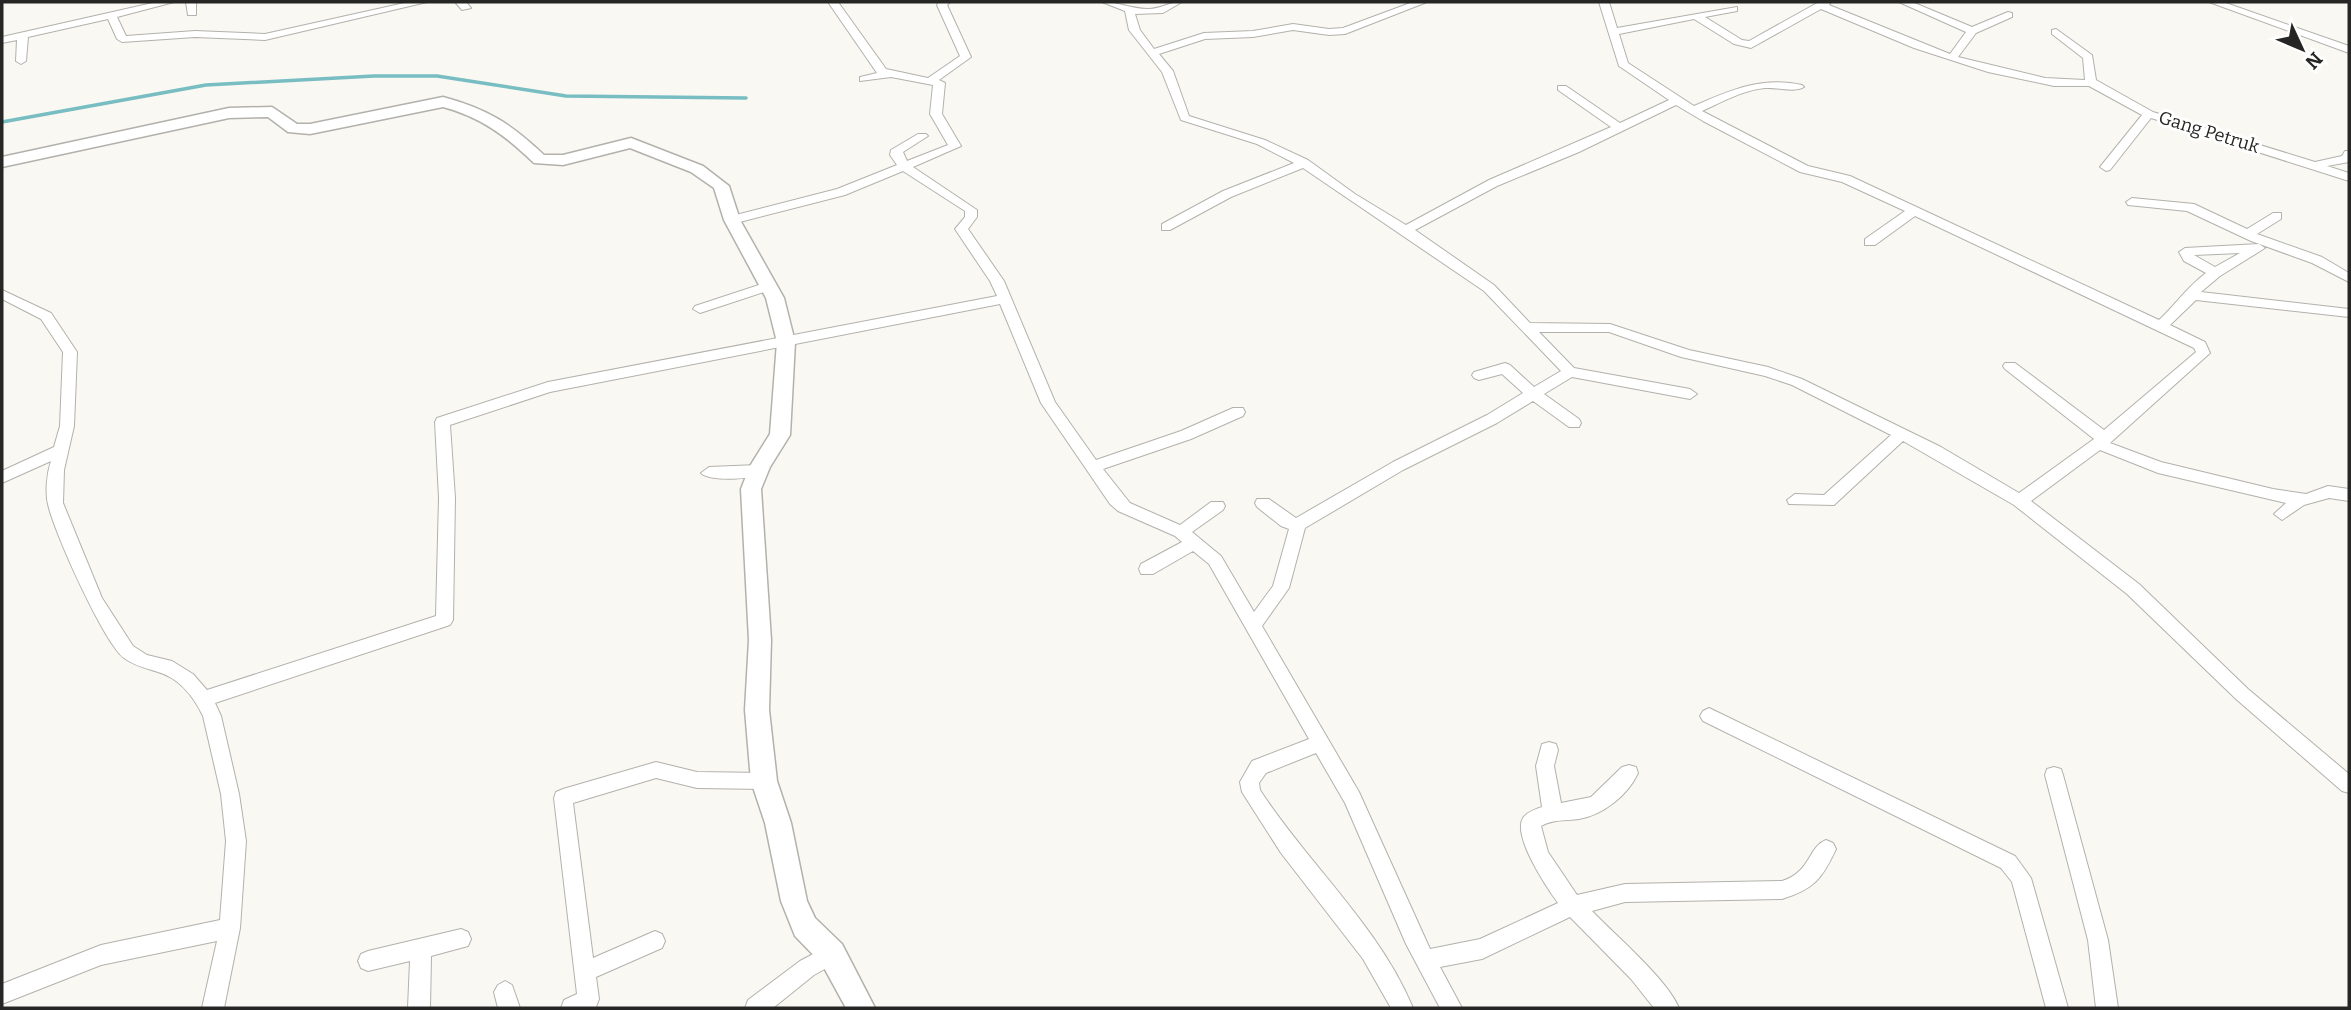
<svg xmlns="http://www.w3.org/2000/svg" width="2351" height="1010" font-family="Bitter,serif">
<rect width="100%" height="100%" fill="#f9f8f2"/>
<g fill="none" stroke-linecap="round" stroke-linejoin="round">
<!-- stream -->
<path stroke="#77bdc2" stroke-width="3.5" d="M2,122L206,85L374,76H437L566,96L746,98"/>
<defs>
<path id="minor" d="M157,2H174L117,17L126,36L195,31L265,34L409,2H427L265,40L195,37L122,42L117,39L108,19L28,37L26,61L21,64L16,61L17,40L2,43V37Z
M186,2H196V15H188Z
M455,2H466L471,8L462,10Z
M828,2H838L886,69L928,78L960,56L937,5L939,2H950L947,5L971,57L939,80L945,83L942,114L961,146L913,167L977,210V217L968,229L1004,281L1055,402L1096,460L1181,431L1233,408H1243L1245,412L1243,416L1191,439L1103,469L1130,503L1180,525L1211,502H1223L1225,506L1223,510L1192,532L1221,556L1254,612L1273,586L1289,529L1281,526L1257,507L1255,503L1257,499H1269L1296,518L1393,462L1487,415L1523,393L1502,374L1479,380L1474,378L1472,375L1474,372L1505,363L1510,365L1534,387L1561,371L1484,291L1303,168L1231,197L1170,230H1162V224L1223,191L1294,163L1257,144L1181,120L1162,72L1129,30L1125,11L1102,2C1118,2 1132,9 1148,9C1161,9 1169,2 1182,2L1163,13L1135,14L1140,30L1154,49L1204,33L1253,31L1293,24L1329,29L1343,28L1413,2H1427L1345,34L1329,35L1293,30L1253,37L1205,39L1159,54L1173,71L1189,116L1265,140L1308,160L1355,194L1406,225L1489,180L1611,127L1558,90V86H1566L1620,123L1669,100L1619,66L1599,2H1609L1617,28L1737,7V11L1705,17L1742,40L1749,41L1819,2H1831L1829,5L1950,54L1966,32L1899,2H1912L1972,27L2008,12L2012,13V17L1976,33L1958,57L2045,78L2085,80L2083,58L2052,34V30L2056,29L2092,55L2096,80L2153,112L2315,162L2342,156L2345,151H2349V162L2327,166L2349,173V181L2151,118L2110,170L2106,171L2100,167L2142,115L2089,86H2054L1988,72L1914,48L1821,9L1751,48L1734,44L1694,19L1619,34L1628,63L1694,106C1730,90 1762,76 1802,85L1804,87C1795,93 1777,87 1765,88C1743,90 1722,102 1702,111L1808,166L1850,176L2159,320C2175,305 2188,286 2206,273L2184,261L2179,252L2185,248L2259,244L2265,248L2220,276L2201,292L2349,309V317L2196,300L2170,325L2205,342L2210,353L2110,443L2161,462L2273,489L2306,494L2328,486L2349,489V501L2329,498L2304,505L2282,520L2274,514L2286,503L2158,473L2100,450L2031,501L2139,584L2248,689L2349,774V793L2342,791L2236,699L2127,594L2014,505L1903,441L1834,505L1789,504L1787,500L1795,494L1824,495L1891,435L1792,385L1765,376L1681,357L1609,332H1539L1574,368L1690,389L1697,394L1690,399L1572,377L1544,394L1579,419L1581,423L1579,427H1569L1533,401L1497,423L1403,470L1305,528L1289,588L1262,626L1359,792L1430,949L1480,939L1558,903C1547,888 1512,836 1523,818C1527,812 1536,809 1542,807L1536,766L1542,744L1549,742L1556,744L1558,750L1554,766L1561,803L1591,797L1622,767L1629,765L1636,767L1638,773C1628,795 1603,815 1579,819C1566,821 1553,819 1541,826L1548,852L1577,895L1625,884L1782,881C1811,872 1808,847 1826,840L1833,843L1836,849C1822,879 1814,889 1782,899L1625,902L1592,911C1615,935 1667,979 1679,1008H1654L1631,979L1570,917L1482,959L1440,967L1462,1008H1440L1406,944L1345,803L1316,753L1266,773L1259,783L1260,790C1308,864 1379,926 1413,1008H1391L1363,959L1281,853L1242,792L1240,782L1252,761L1309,739L1209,564L1193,551L1153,574H1141L1139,569L1141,564L1182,542L1175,536L1118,511L1110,504L1041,403L1000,304L550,392L450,425L455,498L453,620L450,625L215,703L221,716L239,794L246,841L240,928L224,1008H202L217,941L101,965L2,1004V984L101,945L220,920L226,841L221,794L203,716C194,697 179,678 158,672C146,668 135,666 124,658C104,643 53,530 48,504C45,492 47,473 51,461L2,483V471L54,447L60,426L63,352L41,319L2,299V290L51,313L77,352L74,426L64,470L63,503L102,598L133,646L147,655L172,661L193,674L207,690L436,616L439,498L435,422L437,418L548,382L997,296L990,281L955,229L965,217V211L903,171L845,195L732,224L726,220L728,217L837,189L897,165L890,155L891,150L918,134H926L928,136L903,152L907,161L948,145L930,114L933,85L891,77L860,81V77L877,73ZM1676,105L1703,121L1800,172L1842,182L1905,211L1865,239V245H1875L1915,216L2194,348L2196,352L2104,430L2015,363H2005L2003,366L2005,369L2094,439L2019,493L1941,447L1802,379L1768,367L1689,350L1610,324L1530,323L1494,285L1415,230L1497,186L1579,152ZM2240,253L2215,267L2194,255Z
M2209,2H2223L2349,46V53Z
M2132,198L2194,204L2247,229L2273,213H2281V219L2257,234L2322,257L2349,273V282L2312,263L2251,241L2187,211L2128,205L2126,202Z
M768,282L775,286L773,289L700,313L693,309L695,306Z
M758,465L766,471C759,480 708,482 701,473L709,467Z
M1709,708L2015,856L2031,878L2068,1008H2046L2012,882L2001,868L1703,721L1700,716L1703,711Z
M656,762L697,772L764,773L771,775L773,781L771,787L764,789L697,788L656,778L573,803L593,958L655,931L662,934L665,941L662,948L596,977L599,999L596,1007L561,1008L564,1000L577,994L554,798L556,792L563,789Z
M2054,767L2061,769L2063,775L2108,940L2118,1008H2096L2088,940L2045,775L2047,769Z
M461,929L468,932L471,939L468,946L431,956L430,1008H408L410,961L368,971L361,968L358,961L361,954L368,951Z
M832,944L839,947L842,954L839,961L814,975L773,1008H745L748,1000L800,961Z
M505,981L512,985L520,1008H498L494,992L498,985Z"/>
<path id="tertiary" d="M443,97C488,109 511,124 544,155H563L631,138L703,166L729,186L740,220L784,298L795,342L790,435L770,467L761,489L771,640L769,710L777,781L791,823L807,901L815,918L842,944L875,1008H846L822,964L795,936L781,901L765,823L751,781L745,710L749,640L741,489L750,466L770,434L777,342L766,298L724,220L714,188L691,172L630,148L563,165L534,163C506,136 481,117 443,107L310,134L288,132L268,117L229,118L2,167V157L229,108L272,107L297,124H310Z"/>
</defs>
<!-- minor casing -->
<use href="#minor" stroke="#b3b1ac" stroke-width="2"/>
<!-- tertiary casing -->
<use href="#tertiary" stroke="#b3b1ac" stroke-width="3"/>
<!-- minor -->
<use href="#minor" fill="#fff" fill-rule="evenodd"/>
<!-- tertiary -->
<use href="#tertiary" fill="#fff" fill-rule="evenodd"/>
</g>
<g text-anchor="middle" stroke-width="6" stroke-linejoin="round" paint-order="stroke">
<!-- far-street labels -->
<g font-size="18" fill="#262624" stroke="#fff">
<text transform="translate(2209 132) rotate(17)" y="6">Gang Petruk</text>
</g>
</g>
<!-- border -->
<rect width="2351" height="1010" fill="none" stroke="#262624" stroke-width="7"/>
<!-- north arrow -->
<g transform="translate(2302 49) rotate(134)" stroke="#ffffff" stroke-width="5" paint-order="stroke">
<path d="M0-5L12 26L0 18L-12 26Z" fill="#262624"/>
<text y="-10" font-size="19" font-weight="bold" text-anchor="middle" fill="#262624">N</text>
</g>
</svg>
